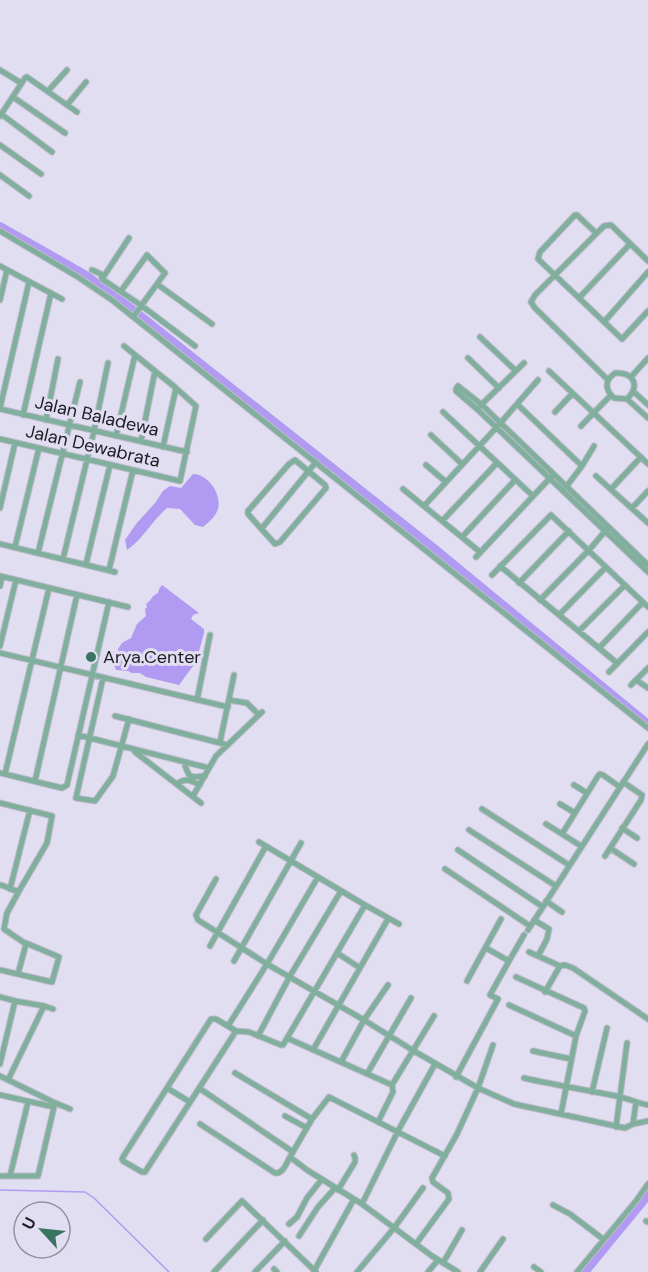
<svg xmlns="http://www.w3.org/2000/svg" width="648" height="1272" font-family="'DM Sans',sans-serif">
<rect width="100%" height="100%" fill="#e2def1"/>
<!-- green -->
<path fill="#c1b0f7" d="M0,226L86,276L128,307L390,514L648,724V728L112,300L0,231Z"/>
<!-- water -->
<path fill="#b19af2" d="M193,474C208,474 222,494 218,509C216,516 209,522 203,527L195,525L180,509L167,508C152,521 143,539 127,550L125,540L136,524L155,503L163,491L170,486L181,488Z
M162,585L199,613L193,615L191,619L204,629V633L196,662L179,685L146,677L140,673H132L128,671L116,670L113,663L120,656L118,649L122,643L131,638L137,624L146,616L145,609L147,607L146,604C151,601 152,595 158,593L159,589Z"/>
<g fill="none" stroke-linecap="round" stroke-linejoin="round">
<!-- stream -->
<path stroke="#b19af2" stroke-width="1.5" d="M0,1190L85,1192L94,1198L169,1272"/>
<!-- river -->
<path stroke="#b19af2" stroke-width="10" d="M0,227L86,276L128,307L435,550L648,725
M584,1272L648,1194"/>
<defs>
<path id="street" d="M0,70L21,83
M48,91L67,70
M13,97L65,133
M67,105L86,82
M1,114L52,152
M0,116L25,78L27,77L77,112
M0,145L41,174
M0,175L29,196
M0,231L78,277L112,300L648,728
M596,233L577,215H575L540,252L538,259L622,339L648,311
M0,266L62,299
M92,270L101,274L102,279L142,306L195,346
M102,279L129,238
M157,284L212,324
M121,291L147,255L165,273L133,317
M579,298L630,244
M0,300L7,270
M604,322L648,272
M480,337L516,371
M468,358L499,388
M549,371L648,464
M631,377L648,358
M608,380L535,308L531,302L535,295L604,226L611,225L648,261
M458,386L456,389V391L477,409L648,572
M458,386L482,405L648,565
M634,392L648,405
M627,399C641,385 633,372 615,373C604,381 605,390 614,398L627,399L648,418
M517,404L582,466
M480,406L524,363
M0,408L29,282
M0,409L187,452
M443,412L533,496
M555,412L572,394
M23,415L51,293
M46,420L58,359
M581,426L611,395
M431,435L462,464
M116,436L135,355
M0,439L180,481L196,406L176,388L124,346
M141,441L155,371
M163,447L176,388
M295,460L325,485L326,488L280,542L275,544L248,514V511L289,464Z
M426,465L446,482
M596,476L648,523
M566,487L582,466L594,446
M403,489L480,552
M611,489L641,457
M424,506L496,428L538,380
M0,508L15,443
M632,508L648,491
M442,521L497,463
M262,528L316,462
M462,537L515,480
M0,544L115,572
M15,547L39,448
M38,553L80,382
M476,557L551,477
M63,559L94,431L108,363
M86,564L110,465
M500,566L617,663
M109,570L133,470
M492,575L551,515L648,607
M0,576L128,607
M519,583L569,531
M0,586L2,577
M540,600L589,550L607,529
M559,615L606,567
M579,631L625,585
M0,646L16,580
M599,648L643,602
M0,653L228,707
M609,672L648,632
M103,678L76,798L95,801L113,776L129,719
M636,680L648,688
M631,685L648,668
M197,700L210,635
M229,700L247,703L259,715
M115,716L228,745
M78,735L209,768
M220,742L234,675
M135,752L201,803
M186,763L185,766L189,775L194,777L205,776
M0,773L62,788L67,785L109,602
M5,774L49,588
M35,781L77,595
M177,784C184,777 192,781 200,785
M574,785L587,793
M193,796L216,756L262,712
M0,803L52,816L47,843L19,891C12,891 7,886 0,885
M560,804L575,813
M482,809L569,865
M546,824L562,834
M622,828L637,838
M469,830L556,886
M259,842L365,905L399,924
M581,846L562,834L598,776L600,774L603,775L620,787
M610,848L634,864
M458,850L543,907
M605,856L641,800L642,795L623,782
M445,869L530,926
M216,879L196,915L198,920L267,964L364,1020L414,1051L478,1088L514,1104L625,1128L633,1124L648,1121
M10,889L30,810
M546,901L562,912
M534,920L549,929L547,939L538,956
M528,930L648,744
M210,946L266,846
M486,948L509,961L524,935
M529,952L560,966L565,965L573,968L648,1019
M337,953L360,968
M234,961L301,843
M0,970L52,982L59,957L26,943
M18,974L26,944L4,929L7,913L19,891
M516,977L584,1008L585,1011L576,1036
M467,981L501,919
M545,992L560,966
M0,997L15,1001
M509,1005L576,1036L561,1114
M44,1006L53,1009
M228,1026L267,964L318,877
M236,1031L145,1172H142L123,1161L122,1159L123,1157L211,1019H216L236,1031L249,1032L281,1045H283L365,905
M258,1036L290,976L341,891
M287,1038L392,1085
M313,1050L388,919
M533,1051L571,1059
M341,1062L364,1020L388,985
M0,1064L15,1001L44,1006L8,1080
M235,1073L312,1119
M367,1074L411,998
M0,1076L51,1101L54,1107L38,1176H0
M456,1077L498,999L490,995L509,961
M524,1078C555,1085 586,1090 616,1096C627,1098 637,1103 648,1105
M167,1088L190,1102
M199,1088L293,1152
M592,1092L607,1028
M0,1095L54,1107
M53,1102L70,1109
M285,1116L307,1128
M378,1122L393,1092L392,1085L434,1016
M200,1124L275,1173C283,1174 286,1164 290,1157
M633,1124L636,1102
M616,1127L627,1043
M445,1156L329,1097L312,1119L290,1157L307,1170L362,1204L432,1256L458,1272
M10,1176L28,1102
M338,1190L355,1162V1158L354,1155
M362,1204L398,1131L435,1064
M553,1205L570,1214L603,1239
M646,1221L648,1222
M289,1224L297,1217L307,1198L322,1179
M299,1236L318,1207L335,1188
M206,1239L242,1201L316,1272
M416,1244L449,1199L448,1193L433,1182L432,1178L457,1134L478,1088L493,1045
M443,1263L462,1230
M534,1267L541,1272
M274,1269L277,1272
M314,1271L354,1199
M214,1272L263,1220
M255,1272L285,1241
M357,1272L394,1228L423,1188
M428,1272L438,1260
M480,1272L503,1239
M577,1272L636,1201L648,1184"/>
</defs>
<!-- street casing -->
<use href="#street" stroke="#bfbbcc" stroke-width="7"/>
<!-- street -->
<use href="#street" stroke="#80af9d" stroke-width="5"/>
</g>
<!-- markers -->
<circle fill="#38745f" stroke="#e2def1" stroke-width="2" cx="91" cy="657" r="6"/>
<g text-anchor="middle" stroke-width="6" stroke-linejoin="round" paint-order="stroke">
<!-- street labels -->
<g font-size="18" fill="#1f1d24" stroke="#e2def1">
<text transform="translate(97 416) rotate(13)" y="6">Jalan Baladewa</text>
<text transform="translate(93 446) rotate(13)" y="6">Jalan Dewabrata</text>
</g>
<!-- poi labels -->
<g font-size="18" fill="#1f1d24" stroke="#e2def1" text-anchor="start">
<text x="103" y="663">Arya.Center</text>
</g>
</g>
<!-- north arrow -->
<g transform="translate(42 1230) rotate(297)"><circle r="28" fill="#e2def1" stroke="#94919f" stroke-width="1.5"/>
<path d="M0-4.5L10 22L0 15L-10 22Z" fill="#38745f"/>
<text y="-9" font-size="16" font-weight="bold" text-anchor="middle" fill="#1f1d24">U</text>
</g>
</svg>
